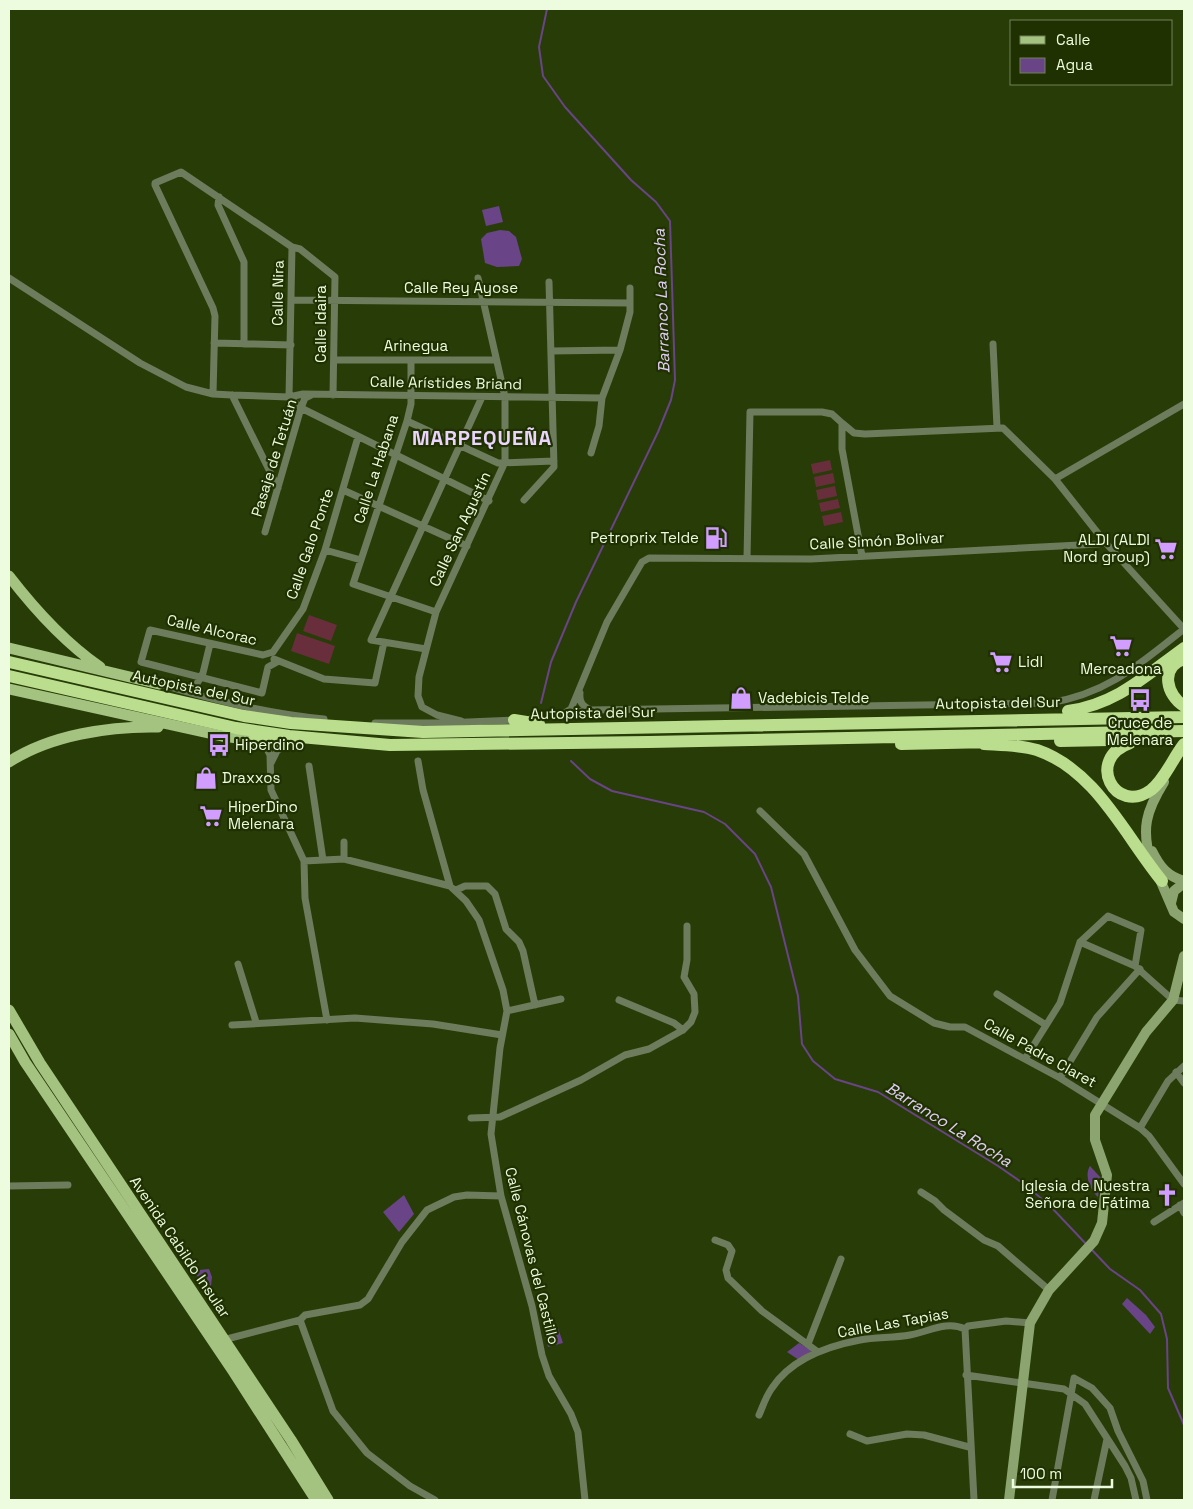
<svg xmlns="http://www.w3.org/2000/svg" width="1193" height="1509" font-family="'Space Grotesk',sans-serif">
<rect width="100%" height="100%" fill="#283c07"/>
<!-- green -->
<path fill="#682e3b" d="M830,460L832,470L813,474L811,464Z
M833,473L835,483L816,487L814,477Z
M835,486L837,496L818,500L816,490Z
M838,499L840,508L821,512L819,503Z
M841,512L843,522L824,526L822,516Z
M309,615L337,625L331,641L303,631Z
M297,633L335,646L329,664L291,651Z"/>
<!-- water -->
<path fill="#694487" d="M499,206L503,222L486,226L482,210Z
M500,230L509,231L516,237L522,259L519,266L497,267L485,263L481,239L487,233Z
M1090,1166L1101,1178L1098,1197C1090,1190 1084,1175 1090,1166Z
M404,1195L414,1214L399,1232L383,1212Z
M209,1269L212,1277L211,1286L207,1288L204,1287L196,1274L199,1270Z
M1127,1298L1146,1315L1155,1327L1150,1334L1122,1304Z
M558,1328L563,1343L548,1347L544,1332Z
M799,1343L812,1351L799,1360L787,1352Z"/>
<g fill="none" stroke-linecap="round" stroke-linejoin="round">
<!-- stream -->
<path stroke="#694487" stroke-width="2" d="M541,703L551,662L576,602L658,432L671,400L675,380L670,221L656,202L631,180L565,107L543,76L539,47L547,9
M571,761L590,779L612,791L704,812L725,824L755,854L771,887L798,996L802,1044L813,1061L835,1079L878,1092L998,1166L1027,1186L1052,1208L1087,1245
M1092,1250L1110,1269L1140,1290L1161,1314L1167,1339L1168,1388L1184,1425"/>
<!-- street -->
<path stroke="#6d7c5c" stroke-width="7" d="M219,197L218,205L244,262V344
M9,278L140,363L186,387L213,394L232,395L289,397L303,394L602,398
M291,300L630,303
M214,343L291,345
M993,344L997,427
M551,351L620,350
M335,360H496
M411,360V404L407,421L353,584L436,612
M213,394L215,316L213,308L155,185V183L181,172L292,247L300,249L335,277L333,395
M232,395L278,488
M289,397L301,408L489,501
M289,397L292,247
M407,421L498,463L554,461
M842,423L854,433L865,434L1003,428L1055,479L1104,541L1184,629
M591,453L599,426L602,398L620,350L630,312V288
M1055,479L1184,404
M343,490L467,546
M524,500L554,467L549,282
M265,532L301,408L305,398L311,395
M325,550L361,560
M747,558L750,412H822L832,414L842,423V449L862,556
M426,649L371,640L482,397
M273,652L263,655L150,630L141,662L262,693L268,667L277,662
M273,652L303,609L325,550L358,437
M274,659L324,679L375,683L384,642
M159,684C214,700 268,714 324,719
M179,686L195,687L203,673L210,644
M580,693C579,703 583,706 591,710L1049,703C1107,694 1140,664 1184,629
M560,716L571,709L607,622L642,562L649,558L811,559L1099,544L1104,541
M532,718L591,710
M461,721L437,715L422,707L418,696L419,677L436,612L505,462V397L478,278
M375,723H444L516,720
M259,744L267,749L270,755L271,790L304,861L305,898L327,1020
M418,761L423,790L450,886L466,901L479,920L503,990L507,1011L500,1048L491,1134L501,1196L532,1306L542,1355L549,1376L571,1414L578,1432L585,1500
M271,763L277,751L286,744
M309,766L323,860
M760,811L804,854L855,950L890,996L934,1023L950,1027H965L1060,1078L1140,1128L1149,1136L1184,1184
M344,859V842
M304,861L344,859L450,886
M456,890L465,886H487L495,894L506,929L519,942L523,951L535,1005
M1080,942L1135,966L1173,1000L1184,1001
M238,964L256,1022
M997,994L1046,1025
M619,1000L674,1023L683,1030
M507,1011L561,999
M232,1025L355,1018L433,1024L502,1035
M1025,1059L1060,1003L1080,942L1108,916L1141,930L1135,966
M1176,1072L1184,1083
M1060,1078L1097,1017L1140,969
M471,1118L500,1117L581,1080L625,1055L649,1049L683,1030L691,1022L695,1012L694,994L684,977L687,960V926
M1140,1128L1168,1081L1184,1066
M9,1186L68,1185
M921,1192L935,1201L944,1210L984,1240L998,1246L1049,1290
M1180,1205L1184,1213
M1154,1222L1184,1203
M715,1240L728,1245L732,1251L726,1270L728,1278L762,1311L818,1352
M300,1320L333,1411L367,1453L410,1486L435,1500
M965,1329L974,1500
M223,1340L300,1320L305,1315L360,1305L368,1299L402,1242L427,1210L454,1197L467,1195L501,1196
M808,1344L841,1259
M966,1375L1064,1389L1085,1404L1125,1466L1131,1478L1136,1500
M759,1415C763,1406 766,1396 772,1388C791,1359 828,1346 860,1340C876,1337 893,1338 910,1335C928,1332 947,1320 965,1329L968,1326L1006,1321L1030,1323
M850,1434L867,1441L907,1434L924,1435L969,1447
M1052,1500L1074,1378L1092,1388L1110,1408L1118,1431L1143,1481L1147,1500
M1094,1500L1107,1439"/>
<!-- secondary -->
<path stroke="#8ca470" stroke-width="10" d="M1152,851C1160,867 1167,876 1184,881
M1151,862C1141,829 1146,811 1164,782
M1158,875L1174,912L1184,919
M1171,903L1174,891L1184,883
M1009,1500L1030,1323L1049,1290L1094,1241L1102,1223L1107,1175L1095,1140V1115L1146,1032L1173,1000L1184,956"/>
<!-- primary -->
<path stroke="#a4c280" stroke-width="11" d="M9,576C36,611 64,642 100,667
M9,648L159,684
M9,689L222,736L254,740
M9,762C50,735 110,726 158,727
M9,1010L40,1063L291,1440L328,1500
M9,1034L25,1062L233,1371L316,1500"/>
<!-- highway -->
<path stroke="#bade8d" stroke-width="12" d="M1184,659C1159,667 1167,696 1184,706
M9,662L244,716L291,723L423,732L1184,717
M9,676L236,728L289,736L390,745L649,742L1184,731
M1068,711C1117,704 1145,676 1184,648
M514,720L539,724
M254,740L279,743
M1060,741L1158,739
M1130,743C1085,759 1115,816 1151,790C1165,779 1173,758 1184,744
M901,744L991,742
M984,744C1000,745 1021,745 1037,750C1096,770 1125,836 1162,881"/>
</g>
<!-- icons -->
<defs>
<symbol id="fuel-bare" viewBox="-9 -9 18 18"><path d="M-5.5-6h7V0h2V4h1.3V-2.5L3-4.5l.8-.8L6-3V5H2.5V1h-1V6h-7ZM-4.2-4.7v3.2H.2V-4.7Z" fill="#d19dfe" stroke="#1f3100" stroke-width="2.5" paint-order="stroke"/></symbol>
<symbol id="supermarket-bare" viewBox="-9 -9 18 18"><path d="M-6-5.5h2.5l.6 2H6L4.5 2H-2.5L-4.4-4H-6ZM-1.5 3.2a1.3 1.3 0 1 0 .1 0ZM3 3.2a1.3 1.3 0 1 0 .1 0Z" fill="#d19dfe" stroke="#1f3100" stroke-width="2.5" paint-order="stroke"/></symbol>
<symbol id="shop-bare" viewBox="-9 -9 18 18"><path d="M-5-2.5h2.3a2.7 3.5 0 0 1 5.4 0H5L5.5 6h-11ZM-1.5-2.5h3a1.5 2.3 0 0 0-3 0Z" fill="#d19dfe" stroke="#1f3100" stroke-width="2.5" paint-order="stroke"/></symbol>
<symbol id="bus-bare" viewBox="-9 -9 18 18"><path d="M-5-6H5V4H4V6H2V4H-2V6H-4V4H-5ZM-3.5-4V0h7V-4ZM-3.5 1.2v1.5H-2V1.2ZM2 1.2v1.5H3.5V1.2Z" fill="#d19dfe" stroke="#1f3100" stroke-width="2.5" paint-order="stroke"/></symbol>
<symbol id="church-bare" viewBox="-9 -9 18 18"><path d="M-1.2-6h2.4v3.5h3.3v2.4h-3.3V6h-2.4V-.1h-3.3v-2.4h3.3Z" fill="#d19dfe" stroke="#1f3100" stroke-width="2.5" paint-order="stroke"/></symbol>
</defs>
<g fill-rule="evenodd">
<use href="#fuel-bare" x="700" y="522" width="32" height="32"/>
<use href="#supermarket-bare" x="1150" y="533" width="32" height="32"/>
<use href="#supermarket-bare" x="1105" y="630" width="32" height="32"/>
<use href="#supermarket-bare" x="985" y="646" width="32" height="32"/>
<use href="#shop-bare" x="725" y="682" width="32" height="32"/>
<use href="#bus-bare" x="1124" y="684" width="32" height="32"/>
<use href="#bus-bare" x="203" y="729" width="32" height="32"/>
<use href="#shop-bare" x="190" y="762" width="32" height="32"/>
<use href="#supermarket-bare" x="195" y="800" width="32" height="32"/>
<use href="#church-bare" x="1151" y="1179" width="32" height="32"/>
</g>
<g text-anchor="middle" stroke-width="4.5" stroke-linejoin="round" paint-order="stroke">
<!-- street labels -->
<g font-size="15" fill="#edfbdf" stroke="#1f3100">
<text x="461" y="293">Calle Rey Ayose</text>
<text transform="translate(278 293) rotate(-89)" y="5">Calle Nira</text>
<text transform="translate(321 324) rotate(-90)" y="5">Calle Idaira</text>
<text x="416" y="351">Arinegua</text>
<text transform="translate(446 383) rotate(1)" y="5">Calle Arístides Briand</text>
<text transform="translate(274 458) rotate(-73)" y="5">Pasaje de Tetuán</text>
<text transform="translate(376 469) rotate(-72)" y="5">Calle La Habana</text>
<text transform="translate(460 529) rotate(-65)" y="5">Calle San Agustín</text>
<text transform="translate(877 541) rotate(-3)" y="5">Calle Simón Bolivar</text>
<text transform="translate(310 544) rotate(-71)" y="5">Calle Galo Ponte</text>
<text transform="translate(212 630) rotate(13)" y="5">Calle Alcorac</text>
<text transform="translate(194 688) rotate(12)" y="5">Autopista del Sur</text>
<text transform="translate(998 703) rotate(-1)" y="5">Autopista del Sur</text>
<text transform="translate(593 713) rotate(-1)" y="5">Autopista del Sur</text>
<text transform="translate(1040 1053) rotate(29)" y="5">Calle Padre Claret</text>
<text transform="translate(180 1247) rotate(56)" y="5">Avenida Cabildo Insular</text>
<text transform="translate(532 1256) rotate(76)" y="5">Calle Cánovas del Castillo</text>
<text transform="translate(893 1323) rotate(-10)" y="5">Calle Las Tapias</text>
</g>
<!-- poi labels -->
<g font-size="15" fill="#edfbdf" stroke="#1f3100" text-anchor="start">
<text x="699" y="543" text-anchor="end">Petroprix Telde</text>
<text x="1150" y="545" text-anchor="end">ALDI (ALDI<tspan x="1150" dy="17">Nord group)</tspan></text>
<text x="1018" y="667">Lidl</text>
<text x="1121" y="674" text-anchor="middle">Mercadona</text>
<text x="758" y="703">Vadebicis Telde</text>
<text x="1140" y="728" text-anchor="middle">Cruce de<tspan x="1140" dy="17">Melenara</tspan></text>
<text x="235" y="750">Hiperdino</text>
<text x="222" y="783">Draxxos</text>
<text x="228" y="812">HiperDino<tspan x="228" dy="17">Melenara</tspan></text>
<text x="1150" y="1191" text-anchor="end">Iglesia de Nuestra<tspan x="1150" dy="17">Señora de Fátima</tspan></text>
</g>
<!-- water labels -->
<g font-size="16" font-style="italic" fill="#e2cef5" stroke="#1f3100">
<text transform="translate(661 301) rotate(-92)" y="6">Barranco La Rocha</text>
<text transform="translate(949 1124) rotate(32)" y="6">Barranco La Rocha</text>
</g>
<!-- district labels -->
<g font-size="20" font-weight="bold" letter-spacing="1" fill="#ebd5ff" stroke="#1f3100">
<text x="482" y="445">MARPEQUEÑA</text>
</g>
</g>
<!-- border -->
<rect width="1193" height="1509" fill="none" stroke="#edfbdf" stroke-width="20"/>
<!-- legend -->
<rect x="1010" y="20" width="162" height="65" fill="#1f3100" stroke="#718259"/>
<rect x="1020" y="36" width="25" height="8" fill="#a4c280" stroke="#718259"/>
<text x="1056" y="45" font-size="15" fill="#edfbdf">Calle</text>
<rect x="1020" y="58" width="25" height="15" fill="#694487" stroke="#718259"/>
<text x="1056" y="70" font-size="15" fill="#edfbdf">Agua</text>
<!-- scale -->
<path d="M1013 1479v8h99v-8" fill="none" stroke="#edfbdf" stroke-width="2.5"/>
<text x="1020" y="1479" font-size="15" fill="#edfbdf" stroke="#1f3100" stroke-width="4" paint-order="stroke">100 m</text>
</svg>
